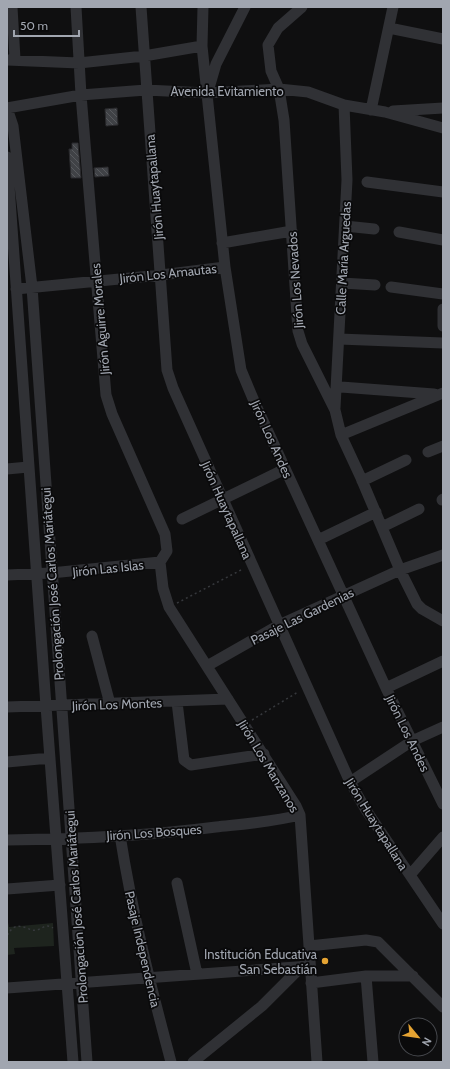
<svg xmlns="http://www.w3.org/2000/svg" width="450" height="1069" font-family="Cabin,sans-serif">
<defs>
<pattern id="building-back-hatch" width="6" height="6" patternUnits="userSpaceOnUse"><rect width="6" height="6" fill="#404246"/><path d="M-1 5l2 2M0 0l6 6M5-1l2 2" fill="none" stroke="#585a5e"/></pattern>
</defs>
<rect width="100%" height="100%" fill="#0f0f10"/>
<!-- green -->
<path fill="#1e241e" d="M7,917L9,927L53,923L54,946L14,948L15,954L7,955Z"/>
<!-- building -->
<path fill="url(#building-back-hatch)" stroke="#29292c" d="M117,108L118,125L106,126L105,109Z
M72,143H78L81,178H71L69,149H72Z
M108,167L109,176L95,177L94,168Z"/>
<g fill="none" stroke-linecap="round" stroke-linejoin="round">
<!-- path -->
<path stroke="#36383c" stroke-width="1.5" stroke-dasharray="2 3" stroke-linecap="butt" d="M177,603L243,569
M252,720L298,692
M7,935C10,933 10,930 13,928C19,924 26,928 32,930C41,932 44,922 53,928
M7,942L8,946"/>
<!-- minor -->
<path stroke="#303135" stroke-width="11" d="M12,7L15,59
M76,7L81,95L106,395L112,414L165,534L167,551L160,562
M141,7L167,370L173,388L350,782L366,810L443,924
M203,7L202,46L225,267L241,370L254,401L386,688L443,804
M302,7L278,28L268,45L271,71L279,89L284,120L298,331L302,344L335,410L341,435L361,478L400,570L417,604L422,609L443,621
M389,28L443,39
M7,60L79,63L144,56L202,46
M209,88L216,64L245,7
M371,110L393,7
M393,111L443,108
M7,157L46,706L73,1062
M367,182L443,192
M345,226L374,229
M399,232L443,240
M222,243L292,231
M342,283L375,285
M391,287L443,294
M16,289L161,275L225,267
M443,309V326
M339,339L443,343
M341,387L434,394
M335,408L347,180L344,105
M341,435L443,393
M428,452L443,446
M7,469L28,467
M362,481L406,460
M442,500L443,499
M182,519L285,469
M382,527L419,509
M318,540L376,512
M160,562L163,588L169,607L296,806L300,815L317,1062
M7,575L51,573L160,562
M92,636L110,704
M207,666L279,625L400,570L443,555
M386,688L443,661
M177,702L184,760L191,765L264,754
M7,707L228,699
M7,762L50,758
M350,782L412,741L443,727
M120,835C132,912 151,987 171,1062
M7,840C77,839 147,836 216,827C244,824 272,822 300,815
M410,875L443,837
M177,883L197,974
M7,889L60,885
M309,946L366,940L378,942L443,1007
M366,976L373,1062
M311,983L366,976H413
M7,988L310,966
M87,1062L32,287L13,126L7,108L81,95L146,90L207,93L279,89L308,92L344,105L385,112L443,128
M193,1062L262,1006L302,966"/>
</g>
<!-- markers -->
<circle fill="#e5a332" stroke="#0a0a0b" stroke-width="1.5" cx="325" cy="961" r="4"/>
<g text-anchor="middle" stroke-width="3.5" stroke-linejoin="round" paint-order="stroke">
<!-- street labels -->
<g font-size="13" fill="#a1a6b0" stroke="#0a0a0b">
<text x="227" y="96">Avenida Evitamiento</text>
<text transform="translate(154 187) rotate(-95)" y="5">Jirón Huaytapallana</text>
<text transform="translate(343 258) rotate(-87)" y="5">Calle María Arguedas</text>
<text transform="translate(168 273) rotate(-6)" y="5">Jirón Los Amautas</text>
<text transform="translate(295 280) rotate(-94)" y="5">Jirón Los Nevados</text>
<text transform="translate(100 319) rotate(-95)" y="5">Jirón Aguirre Morales</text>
<text transform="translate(272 439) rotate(66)" y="5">Jirón Los Andes</text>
<text transform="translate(227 510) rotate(66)" y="5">Jirón Huaytapallana</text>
<text transform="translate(108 568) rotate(-6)" y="5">Jirón Las Islas</text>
<text transform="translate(52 584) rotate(-94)" y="5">Prolongación José Carlos Mariátegui</text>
<text transform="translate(302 616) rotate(-26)" y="5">Pasaje Las Gardenias</text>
<text transform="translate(117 704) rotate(-2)" y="5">Jirón Los Montes</text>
<text transform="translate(408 733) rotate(64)" y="5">Jirón Los Andes</text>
<text transform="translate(269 766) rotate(59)" y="5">Jirón Los Manzanos</text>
<text transform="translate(377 824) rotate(58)" y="5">Jirón Huaytapallana</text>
<text transform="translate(154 832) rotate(-4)" y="5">Jirón Los Bosques</text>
<text transform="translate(76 907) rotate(-94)" y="5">Prolongación José Carlos Mariátegui</text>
<text transform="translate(143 949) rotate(77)" y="5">Pasaje Independencia</text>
</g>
<!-- poi labels -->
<g font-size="13" fill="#a1a6b0" stroke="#0a0a0b" text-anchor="end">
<text x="317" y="959">Institución Educativa<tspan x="317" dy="15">San Sebastián</tspan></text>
</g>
</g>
<!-- border -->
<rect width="450" height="1069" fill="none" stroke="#a1a6b0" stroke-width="16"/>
<!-- north arrow -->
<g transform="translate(418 1037) rotate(119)"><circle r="19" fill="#0a0a0b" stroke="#46484d"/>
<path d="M0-3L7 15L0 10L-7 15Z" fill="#e5a332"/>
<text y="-6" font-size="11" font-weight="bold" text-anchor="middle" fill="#a1a6b0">N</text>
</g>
<!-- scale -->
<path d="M14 30v6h65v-6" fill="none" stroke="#a1a6b0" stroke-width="2"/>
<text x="20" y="30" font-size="12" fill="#a1a6b0" stroke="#0a0a0b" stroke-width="3" paint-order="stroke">50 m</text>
</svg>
